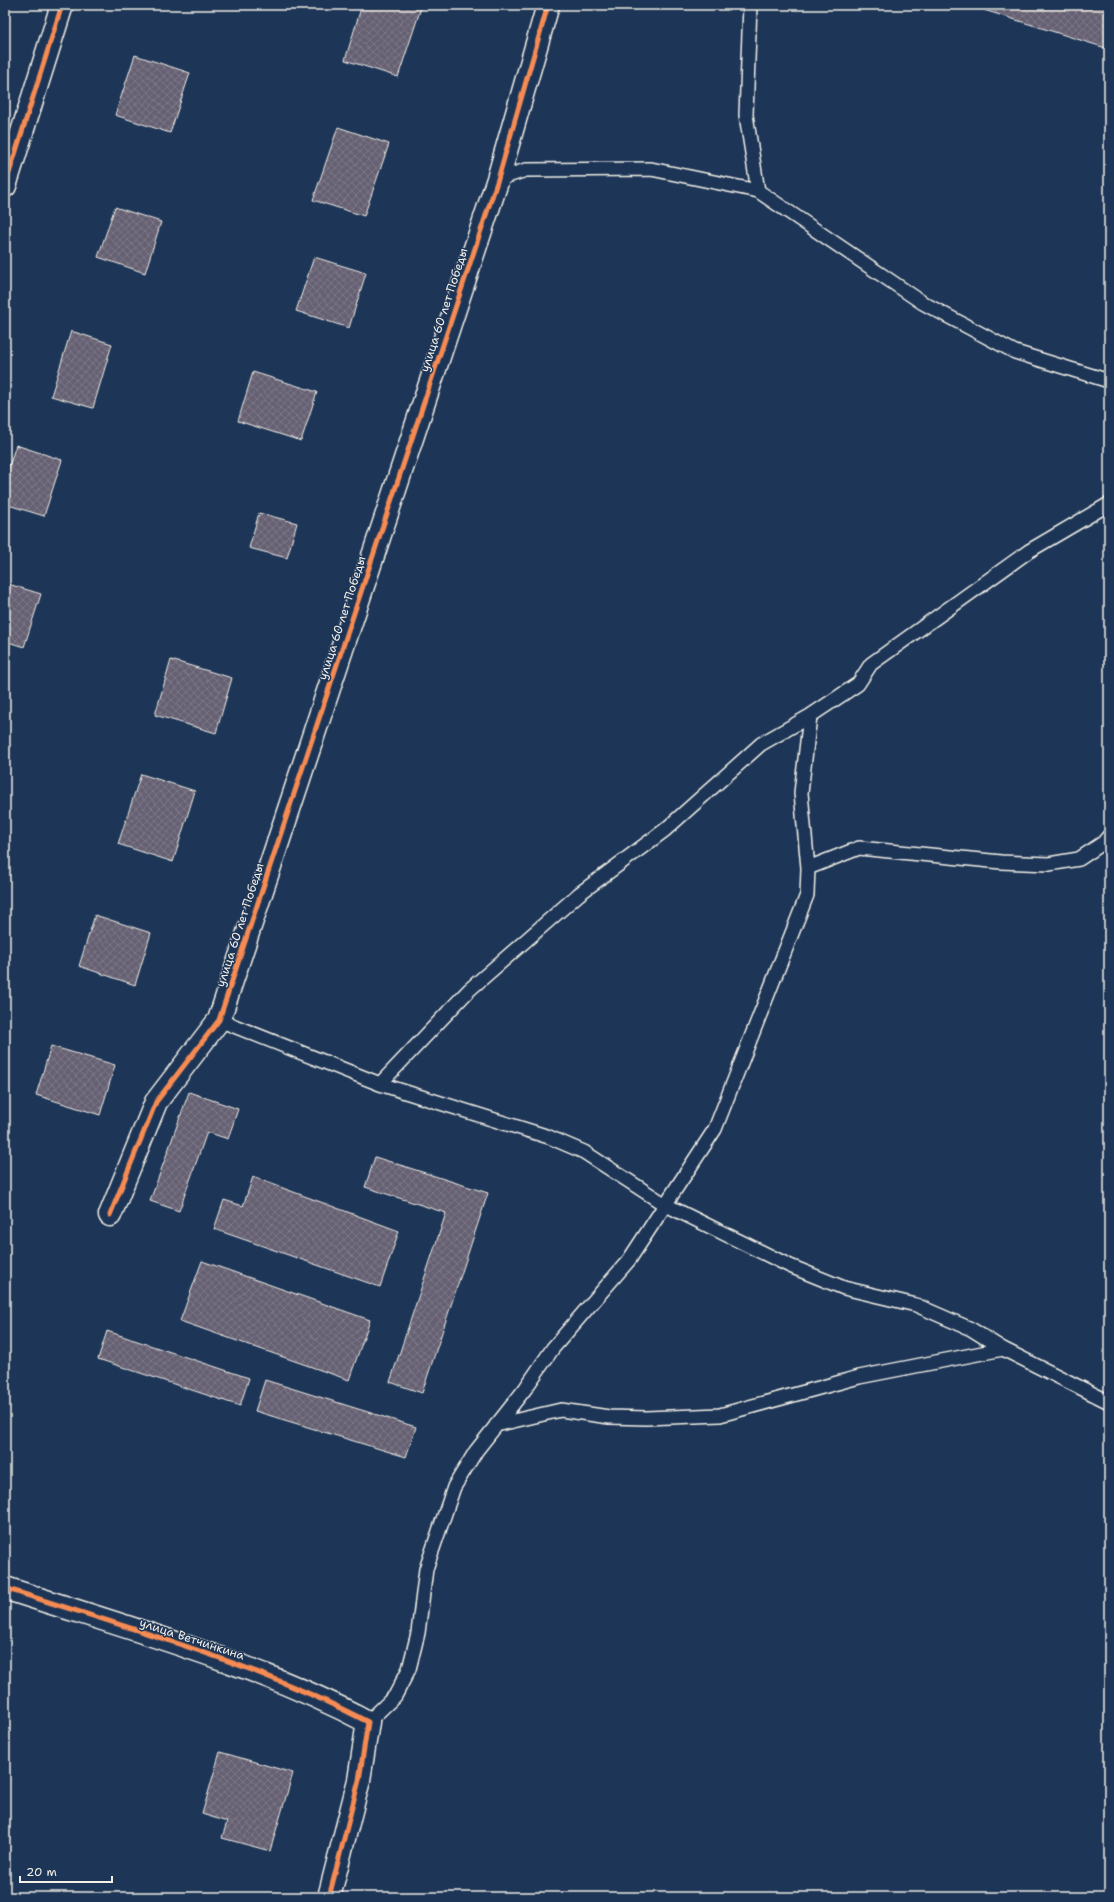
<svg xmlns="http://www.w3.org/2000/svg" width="1114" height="1902" font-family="'Shantell Sans',sans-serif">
<defs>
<pattern id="building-cross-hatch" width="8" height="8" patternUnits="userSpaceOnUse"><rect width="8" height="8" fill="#666173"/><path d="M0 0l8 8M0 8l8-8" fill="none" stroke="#7c7887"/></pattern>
</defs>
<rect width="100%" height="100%" fill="#1d3557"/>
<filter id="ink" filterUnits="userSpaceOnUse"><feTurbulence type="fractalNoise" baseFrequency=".025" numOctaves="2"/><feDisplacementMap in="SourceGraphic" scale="8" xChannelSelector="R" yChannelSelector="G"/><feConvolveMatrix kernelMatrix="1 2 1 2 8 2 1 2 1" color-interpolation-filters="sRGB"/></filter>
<g filter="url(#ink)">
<!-- building -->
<path fill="url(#building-cross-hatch)" stroke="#f4f1e8" d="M362,5H422L398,77L345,60Z
M968,5H1109V49Z
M135,55L190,73L170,133L115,115Z
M338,127L389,144L364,216L313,200Z
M115,207L161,222L145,273L98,257Z
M314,257L366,273L349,328L296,311Z
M71,331L112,344L93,408L51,396Z
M253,372L317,392L301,441L238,421Z
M16,445L62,460L44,516L5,504V478Z
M259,513L297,523L287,558L249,548Z
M5,583L41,594L24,647L5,641Z
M171,660L232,678L216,733L155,715Z
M141,774L195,791L173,862L118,844Z
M95,915L151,933L135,985L79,966Z
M51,1046L115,1065L100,1115L36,1095Z
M189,1092L238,1109L228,1139L207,1132L179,1211L150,1201Z
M375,1157L488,1193L422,1393L390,1382L446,1213L365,1187Z
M253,1177L399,1231L380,1287L214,1229L224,1200L243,1206Z
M202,1261L370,1320L349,1380L180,1321Z
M107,1331L249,1378L240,1406L98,1359Z
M265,1380L416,1427L406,1457L255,1411Z
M220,1752L293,1773L270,1851L222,1838L227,1822L202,1814Z"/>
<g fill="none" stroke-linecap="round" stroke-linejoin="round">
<defs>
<path id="lane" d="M750,5L746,115L758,191L923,303L1015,352L1109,381
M498,179L526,170L651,169L758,191
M808,868L859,848L1001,862L1049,864L1079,859L1103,843L1109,836
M219,1020L380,1084L549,1137L584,1152L664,1204L790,1266L844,1288L916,1305L971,1329L1003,1349L1109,1402
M380,1084L469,990L579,894L665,830L761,744L810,716L858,684L871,664L1029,551L1109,504
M496,1425L561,1410L609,1417L646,1418L720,1415L859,1377L1003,1349
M368,1722L395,1696L409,1669L418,1633L426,1569L454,1487L476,1451L525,1389L553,1348L629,1260L715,1129L807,895L808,868L801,793L810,716"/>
<path id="street" d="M5,186L62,5
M110,1215L156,1102L219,1020L498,179L548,5
M5,1588C127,1628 254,1662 368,1722L359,1780L329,1897"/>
</defs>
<!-- lane casing -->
<use href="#lane" stroke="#f4f1e8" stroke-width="16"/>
<!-- street casing -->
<use href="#street" stroke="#f4f1e8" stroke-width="25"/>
<!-- lane -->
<use href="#lane" stroke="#1d3557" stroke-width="13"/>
<!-- street -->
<use href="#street" stroke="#1d3557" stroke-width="22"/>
<defs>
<path id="cycleway" d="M5,186L62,5
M110,1215L156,1102L219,1020L498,179L548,5
M5,1588C127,1628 254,1662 368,1722L359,1780L329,1897"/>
</defs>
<!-- cycleway casing -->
<use href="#cycleway" stroke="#1d3557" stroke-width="8"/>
<!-- cycleway -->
<use href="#cycleway" stroke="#f68b52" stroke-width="5"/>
</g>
</g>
<g text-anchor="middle" stroke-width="3" stroke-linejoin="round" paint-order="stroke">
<!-- street labels -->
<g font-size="12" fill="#f4f1e8" stroke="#1d3557">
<text transform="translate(444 310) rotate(-72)" y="4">улица 60 лет Победы</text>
<text transform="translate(342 618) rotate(-72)" y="4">улица 60 лет Победы</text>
<text transform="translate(240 925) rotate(-72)" y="4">улица 60 лет Победы</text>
<text transform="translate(192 1639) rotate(18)" y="4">улица Ветчинкина</text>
</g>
</g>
<!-- margin -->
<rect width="1114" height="1902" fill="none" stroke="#1d3557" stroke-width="20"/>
<rect x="10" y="10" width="1094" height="1882" fill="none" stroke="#f4f1e8" stroke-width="1.5" filter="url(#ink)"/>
<!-- scale -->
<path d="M20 1876v6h92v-6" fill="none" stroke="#f4f1e8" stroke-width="2"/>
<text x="26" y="1876" font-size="12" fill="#f4f1e8" stroke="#1d3557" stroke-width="3" paint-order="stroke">20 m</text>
</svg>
